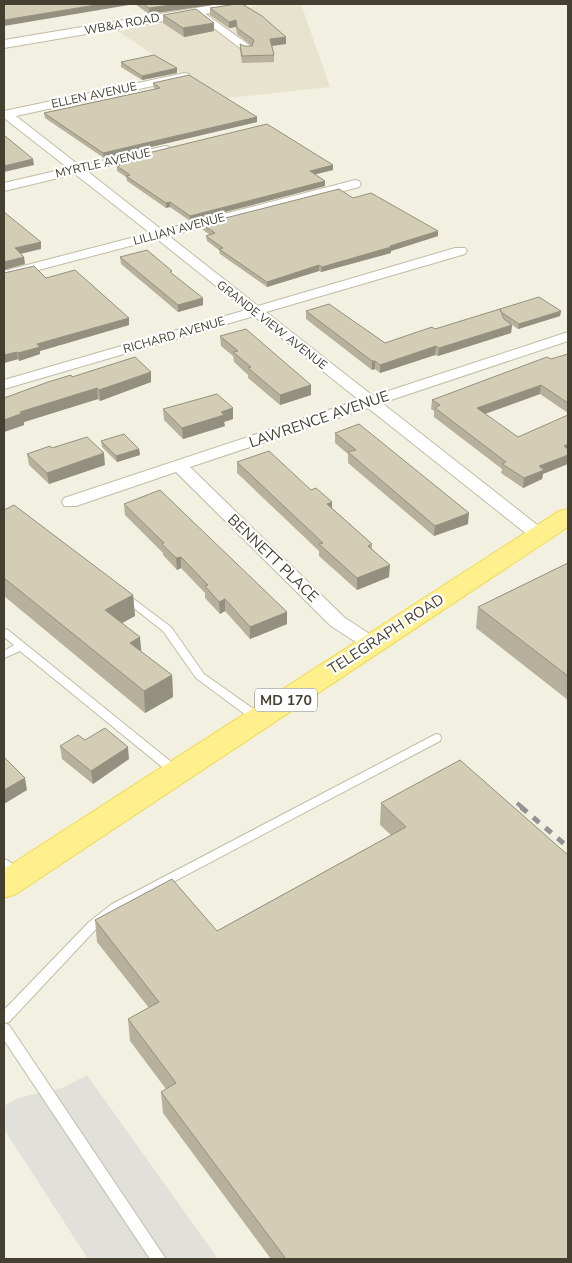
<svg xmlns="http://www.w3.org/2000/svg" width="572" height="1263" font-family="'Nunito Sans',sans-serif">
<rect width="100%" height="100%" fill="#f2f0e0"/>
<!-- residential -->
<path fill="#e7e3ce" d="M267,4H301L330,87L220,99L116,30Z"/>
<!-- parking -->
<path fill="#e2e0da" d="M87,1075L218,1259H88L4,1129V1106L18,1098L62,1088Z"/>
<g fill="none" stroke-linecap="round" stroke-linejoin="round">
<defs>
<path id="service" d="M124,593L127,594L171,627L204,674L262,715L263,718L262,721H254L196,678L163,631L121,598L119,596Z
M4,629L8,630L180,769L182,772L180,775H172L20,651L4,658V651L14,645L4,637Z
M436,734L440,735L441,738L440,741L120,910L97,928L9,1022L4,1023L9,1025L166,1259H150L4,1040V1010L89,922L112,904Z
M4,859C11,861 18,869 22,876L20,879C12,882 9,876 4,870Z"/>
<path id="minor" d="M197,8L252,47V51H244L194,13L192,11Z
M185,73L189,74L190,76L189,78L16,116L80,166L165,146L169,147L171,149L169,151L87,171L162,230L355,180L359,181L361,184L359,187L169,236L258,306L455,248H465L467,251L465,254L266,312L373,396L568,332V341L382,403L545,531L548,535L545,539L539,540L533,539L368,408L190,467L345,618L379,640L381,644L379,648L372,650L365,648L331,626L176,472L76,506H64L62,502L64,498L359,400L254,316L4,389V380L246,310L157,239L4,279V271L150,233L75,174L4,191V183L68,168L4,118V111Z"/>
<path id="tertiary" d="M220,4H246L240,8L4,48V40Z"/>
<path id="primary" d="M568,509V527L16,894L4,898V869L559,511Z"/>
</defs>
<!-- service casing -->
<use href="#service" stroke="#c1bca5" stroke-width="2"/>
<!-- minor casing -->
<use href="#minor" stroke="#c1bca5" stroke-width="2"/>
<!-- tertiary casing -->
<use href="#tertiary" stroke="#c1bca5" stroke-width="2"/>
<!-- primary casing -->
<use href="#primary" stroke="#efd951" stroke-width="2"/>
<!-- service -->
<use href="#service" fill="#fff" fill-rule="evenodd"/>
<!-- minor -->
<use href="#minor" fill="#fff" fill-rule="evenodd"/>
<!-- tertiary -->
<use href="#tertiary" fill="#fff" fill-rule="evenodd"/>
<!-- primary -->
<use href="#primary" fill="#fff08d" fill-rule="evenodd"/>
<!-- rail-far1 -->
<path stroke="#929292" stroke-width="4" stroke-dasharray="6 6" stroke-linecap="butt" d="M517,803L523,808"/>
<!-- rail -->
<path stroke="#929292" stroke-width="5" stroke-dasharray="8 8" stroke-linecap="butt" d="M521,807L568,847"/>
</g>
<!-- wall -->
<path fill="#b6b09c" d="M4,4H218L149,14L135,4Z
M210,8L286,44L272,46L274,55V62L242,63L240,50V44L244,46H252L237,34L236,27L229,28L210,15Z
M163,15L214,31L184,37L163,23Z
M121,62L177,73L142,80L121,67Z
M153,83L257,117V122L104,158L45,118L44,113L155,89L154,88Z
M115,161L333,165V170L315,174L325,181V186L190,221L170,207L166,208L127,181L126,177L117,171V167L115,166Z
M353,198L438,236L391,251V253L321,272L319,271L267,287L220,254L219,250L207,241L206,236L210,235L202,229V224Z
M120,257L203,305L178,312L121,264Z
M4,273L46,278L129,318V325L40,351V354L19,361L18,359L4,363Z
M500,309L561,311L560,316L518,329L512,325L511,333L438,356L435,355L380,373L375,369L372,370L306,319V311L385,343L435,329Z
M220,336L311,385V395L280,405L248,378V375L234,362L233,356L221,346Z
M568,354V413L540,394L485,414L543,474L542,479L523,488L501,473L502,469L434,417V411L431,409L432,400Z
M151,372V382L100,401L98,399L24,422V425L4,432V398L72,377Z
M163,409L233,419L224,422L225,426L183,439L164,420Z
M335,433L468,524L434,536L348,463V454L335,443Z
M101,441L139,449L140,455L117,462L102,447Z
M52,448L105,465L49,484L29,465L27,454Z
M237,462L311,490L332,502V508L372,544V549L389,577L357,590L319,556V551L237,473Z
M124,504L287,624L250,639L225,611L220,614L205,598V593L181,568L177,570L163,555V553L125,515Z
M4,510L133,595L135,616L122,623L141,652L172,675L173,697L145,713L4,596Z
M568,563V700L476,628L478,607Z
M85,740L129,759L93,784L62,759L60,746Z
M460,760L568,1259H271L163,1113L161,1092L166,1089L130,1041L128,1019L149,1008L97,942L95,920L217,931L391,835L380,825L381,803Z"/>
<!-- shaded-wall -->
<path fill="#94907f" d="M102,4H135L4,26V20Z
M177,4H218L149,14V8Z
M236,20V27L229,28V22Z
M214,23V31L184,37L183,28Z
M286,37V44L270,46V39Z
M177,68V73L142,80V76Z
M257,117V122L104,158L103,153Z
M33,159L34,165L4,172V166Z
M333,165V170L309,176L310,171Z
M325,181V186L190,221V216Z
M170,202V207L166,208V203Z
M438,231V236L391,251V253L321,272L322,267Z
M41,242V249L16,255L15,248Z
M24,257L25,264L4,270V262Z
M319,265V271L267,287V282Z
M203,298V305L178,312V305Z
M561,311L560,316L518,329L519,324Z
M129,318V325L40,351V354L19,361L18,353L37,344Z
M512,325L511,333L438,356L439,348Z
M436,346L435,355L380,373V365Z
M17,352L18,359L4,363V355Z
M372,361H375V369L372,370Z
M151,372V382L100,401L99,390Z
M311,385V395L280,405V395Z
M541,385L540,394L476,417L477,408Z
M97,388L98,399L24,422V425L4,432V420L20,412Z
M233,408V419L224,422L225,426L183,439L182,428L221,412Z
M568,444V453L564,446Z
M139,449L140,455L117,462L116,456Z
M104,453L105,465L49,484L47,473Z
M568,455V464L543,474L542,479L523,488L524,478L539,466Z
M332,502V513L327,504Z
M469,513L468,524L434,536L435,526Z
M181,557V568L177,570L176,558Z
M390,565L389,577L357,590V578Z
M133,595L135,616L107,631L105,610Z
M225,599V611L220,614L219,602Z
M287,612V624L250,639V627Z
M140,637L142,658L130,643Z
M172,675L173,697L145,713L144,691Z
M128,747L129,759L93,784L91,771Z
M25,778L27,790L4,804V790Z"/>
<!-- building -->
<path fill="#d4cdb5" stroke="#94907f" d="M4,4H102L4,20Z
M143,4H177L149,8Z
M237,4H242L262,16L286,37L270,39L274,55L242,56L240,44L244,46H252L254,40L237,28L236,20L229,22L210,8Z
M196,9L214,23L183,28L163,15Z
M154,55L177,68L142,76L121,62Z
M189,75L257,117L103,153L44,113L160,88L153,83Z
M267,124L333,165L310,171L325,181L190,216L170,202L166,203L126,176L130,175L117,166L120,165L115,161Z
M4,135L33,159L4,166Z
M339,189L353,198L371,193L438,231L390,246L391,247L322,267L319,265L267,282L219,249L223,248L206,236L215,233L202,224Z
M4,212L41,242L15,248L24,257L4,262Z
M147,250L172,271L170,272L203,298L178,305L120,257Z
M34,266L46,278L75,270L129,318L37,344L40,347L18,353L17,352L4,355V273Z
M539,297L561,311L519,324L501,312L500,309Z
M329,304L385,343L432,327L435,329L500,309L504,319L512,325L439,348L436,346L380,365L375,361H372L306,311Z
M246,329L311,385L280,395L248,368L251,367L233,352L238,351L220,336Z
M568,354V403L541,385L477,408L518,437L568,415V444L564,446L568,449V455L539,466L544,470L524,478L502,464L506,462L435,408L440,405L432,400L547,357L551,359Z
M135,357L151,372L99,390L97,388L20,412L23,413L4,420V398L48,382L71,375L72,377Z
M217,394L233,408L221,412L224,415L182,428L163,409Z
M359,424L469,513L435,526L348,452L356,450L335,433Z
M124,434L139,449L116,456L101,441Z
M87,437L104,453L47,473L27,454L50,446L52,448Z
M269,451L311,490L316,488L332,502L327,504L372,544L368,546L390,565L357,578L319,544L323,543L237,462Z
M160,490L287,612L250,627L225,599L219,602L205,586L208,585L181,557L176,558L162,544L164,543L124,504Z
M14,505L133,595L105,610L140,637L130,643L172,675L144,691L4,578V510Z
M568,563V676L478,607Z
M105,728L128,747L91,771L60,746L78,735L85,740Z
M4,757L25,778L4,790Z
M460,760L568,855V1259H286L161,1092L176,1083L128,1019L159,1002L95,920L172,879L217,931L406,827L381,803Z"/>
<g text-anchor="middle" stroke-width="4.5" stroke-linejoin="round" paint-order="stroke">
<!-- far-street labels -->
<g font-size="12" fill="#443f31" stroke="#fff">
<text transform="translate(122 24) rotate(-10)" y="4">WB&amp;A ROAD</text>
<text transform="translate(94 95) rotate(-12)" y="4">ELLEN AVENUE</text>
<text transform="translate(103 163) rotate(-13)" y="4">MYRTLE AVENUE</text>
<text transform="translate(179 229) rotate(-15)" y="4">LILLIAN AVENUE</text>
<text transform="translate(272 325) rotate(38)" y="4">GRANDE VIEW AVENUE</text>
<text transform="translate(174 335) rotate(-16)" y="4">RICHARD AVENUE</text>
</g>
<!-- shield labels -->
<rect fill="#fff" stroke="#7c796f" stroke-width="1" x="255" y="688.5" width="62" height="23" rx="4"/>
<g font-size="14" font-weight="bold" fill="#443f31">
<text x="286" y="705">MD 170</text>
</g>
<!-- street labels -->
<g font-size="15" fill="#443f31" stroke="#fff">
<text transform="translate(319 419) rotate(-19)" y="5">LAWRENCE AVENUE</text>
<text transform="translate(273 558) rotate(44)" y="5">BENNETT PLACE</text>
<text transform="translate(386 634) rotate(-33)" y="5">TELEGRAPH ROAD</text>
</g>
</g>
<!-- border -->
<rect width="572" height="1263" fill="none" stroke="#443f31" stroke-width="10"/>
</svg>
